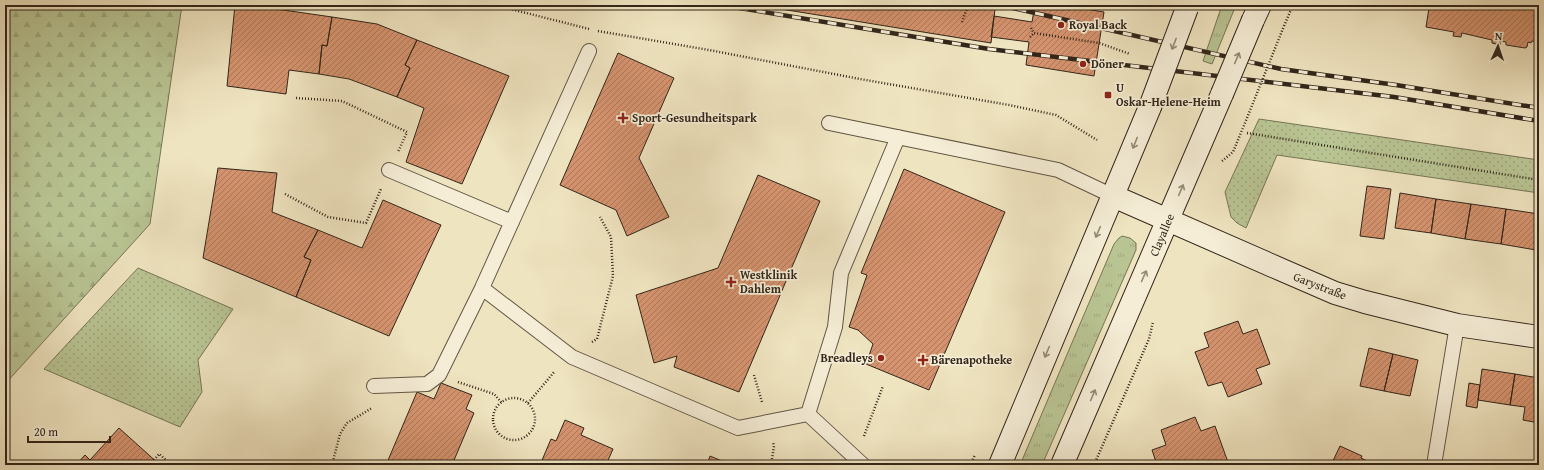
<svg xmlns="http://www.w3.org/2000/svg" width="1544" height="470" font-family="'Gentium Book Plus',serif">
<defs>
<pattern id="grass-tufts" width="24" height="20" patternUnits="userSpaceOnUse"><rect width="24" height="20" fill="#b9c493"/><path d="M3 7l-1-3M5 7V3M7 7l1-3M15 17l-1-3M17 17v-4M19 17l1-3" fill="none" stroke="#a0a87e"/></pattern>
<pattern id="forest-firs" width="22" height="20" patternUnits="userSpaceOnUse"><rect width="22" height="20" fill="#b9c493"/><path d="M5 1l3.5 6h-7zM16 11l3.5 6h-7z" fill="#a0a87e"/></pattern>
<pattern id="park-dots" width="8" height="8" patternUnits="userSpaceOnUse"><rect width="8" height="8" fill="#b9c493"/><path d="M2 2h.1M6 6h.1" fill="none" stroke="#a0a87e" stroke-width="1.8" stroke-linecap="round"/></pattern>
<pattern id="building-hatch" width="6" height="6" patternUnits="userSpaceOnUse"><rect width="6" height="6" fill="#d4936e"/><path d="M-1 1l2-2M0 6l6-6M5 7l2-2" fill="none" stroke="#ad785a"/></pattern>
</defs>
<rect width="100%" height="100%" fill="#efe4c0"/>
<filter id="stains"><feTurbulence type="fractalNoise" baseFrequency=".005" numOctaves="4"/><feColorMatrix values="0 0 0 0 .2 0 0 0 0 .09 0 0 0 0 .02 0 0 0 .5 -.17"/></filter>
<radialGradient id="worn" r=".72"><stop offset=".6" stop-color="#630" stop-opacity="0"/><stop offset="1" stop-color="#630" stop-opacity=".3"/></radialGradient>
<!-- grass -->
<path fill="url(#grass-tufts)" stroke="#767556" d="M1222,5H1236L1212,64L1203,61Z
M1122,236L1130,238L1136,243V250L1042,465H1020L1114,244L1119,238Z"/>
<!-- forest -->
<path fill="url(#forest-firs)" stroke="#767556" d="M5,5H182L150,224L5,384Z"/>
<!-- park -->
<path fill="url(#park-dots)" stroke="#767556" d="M1259,119L1539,160V193L1277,155L1246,228L1237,223L1231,217L1225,192Z
M138,268L233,309L198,360L202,392L180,427L44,369Z"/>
<!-- building -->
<path fill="url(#building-hatch)" stroke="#32261a" d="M235,5H248L332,17L327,46L322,45L319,74L289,70L286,94L227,86Z
M756,5H967L995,9L991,43Z
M1035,5H1061L1104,12L1094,76L1026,65L1029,42L991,37L994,16L1032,22Z
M1427,5H1539V45L1538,44V42L1532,41L1531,43L1528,42L1527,47L1525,48L1506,45V42L1500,41V45L1492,43V40L1462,33L1461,37L1453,36L1454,32L1426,27L1429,8L1426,7Z
M332,17L377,24L417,40L405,65L410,68L397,97L349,79L319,74L322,45L327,46Z
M417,40L509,76L462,184L406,162L424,108L397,97L410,68L405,65Z
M618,53L674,78L639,158L669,217L627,236L616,210L560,185Z
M218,168L277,173L272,212L318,230L304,257L311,260L296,297L203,258Z
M904,169L1005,212L929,390L866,364L873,344L858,330L849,327L867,275L861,273Z
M758,175L820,201L739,392L674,367L677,356L654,363L636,295L718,268Z
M1367,186L1391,189L1384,239L1360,236Z
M1400,193L1436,199L1431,233L1395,228Z
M1436,199L1471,204L1465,239L1431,233Z
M383,200L441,225L389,336L296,297L311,260L304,257L318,230L362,248Z
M1471,204L1506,209L1501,244L1465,239Z
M1506,209L1539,214V232L1536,250L1501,244Z
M1238,321L1243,334L1257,329L1270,364L1256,369L1262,384L1228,397L1222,382L1208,386L1195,352L1209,347L1204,333Z
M1369,348L1393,354L1384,391L1360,386Z
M1393,354L1418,360L1410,396L1384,391Z
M1482,369L1515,374L1510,405L1478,400Z
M1515,374L1539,378V423L1523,420L1525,407L1510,405Z
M441,383L472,395L466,409L474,413L452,465H386L417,392L434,399Z
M1469,383L1480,385L1477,408L1466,406Z
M1195,417L1201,431L1215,426L1229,465H1157L1152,450L1166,445L1161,430Z
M565,420L584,428L581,435L613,449L606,465H540L551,439L556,441Z
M119,428L160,465H76L85,455L90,460Z
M1340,446L1362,456L1361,458L1376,465H1331Z
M710,456L732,465H707Z"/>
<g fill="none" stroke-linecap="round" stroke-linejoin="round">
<defs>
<path id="lane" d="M829,123L1058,170L1113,196
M389,170L512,222
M482,288L572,357L738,428L808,414L863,465
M374,386L427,384L439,375L482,288L589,51
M808,414L835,327L841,273L898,137
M1434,465L1457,325"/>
<path id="secondary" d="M1253,20L1260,5
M1113,196L1282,270L1335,293L1365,302L1457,325L1539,337
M1000,465L1150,107
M1062,465L1222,94"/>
</defs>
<!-- lane casing -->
<use href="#lane" stroke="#615644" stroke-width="16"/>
<!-- secondary casing -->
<use href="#secondary" stroke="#32261a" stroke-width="24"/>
<!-- path -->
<path stroke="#32261a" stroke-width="2.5" stroke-dasharray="1 2" stroke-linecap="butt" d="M495,5L589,29
M962,22L968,5
M1284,26L1293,5
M1031,28L1034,33L1099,43L1130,54
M598,31L709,50L860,79L1009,105L1056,115L1097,140
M1030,37L1034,33
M296,98L342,101L407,132L398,152
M1247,133L1539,180
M1222,161L1233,152L1247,118
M285,194L328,217L366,223L381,189
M592,342L597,339L613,276L611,237L600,217
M754,375L762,402
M458,382L494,394L502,403
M493 419a21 21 0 1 1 42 0a21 21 0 1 1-42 0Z
M528,403L555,371
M864,436L883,386
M154,460L159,454L172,465
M332,465L340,434L347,423L372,408
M771,465L774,446L773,442
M970,465L975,455
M1094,465L1149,339L1153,322"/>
<!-- lane -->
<use href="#lane" stroke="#f5edd6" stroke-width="14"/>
<!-- secondary -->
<use href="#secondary" stroke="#f5edd6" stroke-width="22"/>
<defs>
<path id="rail" d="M721,5L989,49L1394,97L1539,121
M1000,5L1281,69L1396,85L1539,108"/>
</defs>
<!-- rail casing -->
<use href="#rail" stroke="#32261a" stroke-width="4.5"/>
<!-- rail -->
<use href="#rail" stroke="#f5edd6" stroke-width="3" stroke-dasharray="9" stroke-linecap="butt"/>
<defs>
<path id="secondary-bridge" d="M1222,94L1253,20
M1150,107L1187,8"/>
</defs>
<!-- secondary-bridge casing -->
<use href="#secondary-bridge" stroke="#32261a" stroke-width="24" stroke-linecap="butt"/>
<!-- path-bridge -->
<path stroke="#32261a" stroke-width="2.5" stroke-dasharray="1 2" stroke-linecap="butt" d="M1247,118L1284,26"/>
<!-- secondary-bridge -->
<use href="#secondary-bridge" stroke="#f5edd6" stroke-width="22"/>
</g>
<!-- one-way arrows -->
<defs><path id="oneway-shaft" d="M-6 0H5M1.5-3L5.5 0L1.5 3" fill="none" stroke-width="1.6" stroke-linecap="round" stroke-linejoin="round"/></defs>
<g stroke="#948a78">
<use href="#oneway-shaft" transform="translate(1174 44) rotate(111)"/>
<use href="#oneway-shaft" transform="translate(1237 58) rotate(-67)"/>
<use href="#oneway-shaft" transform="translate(1135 143) rotate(112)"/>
<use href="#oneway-shaft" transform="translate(1181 190) rotate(-67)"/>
<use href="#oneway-shaft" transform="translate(1098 232) rotate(113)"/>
<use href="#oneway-shaft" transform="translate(1144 276) rotate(-66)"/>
<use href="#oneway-shaft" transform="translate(1047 352) rotate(113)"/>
<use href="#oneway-shaft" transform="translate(1093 395) rotate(-67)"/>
</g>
<!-- markers -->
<g fill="#8f2418" stroke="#f5edd6" stroke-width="1.5">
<circle cx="1061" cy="25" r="4"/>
<circle cx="1083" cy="64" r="4"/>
<rect x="1104" y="91" width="8" height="8" rx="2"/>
<path d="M621 112h4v4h4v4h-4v4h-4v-4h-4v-4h4z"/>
<path d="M729 276h4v4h4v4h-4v4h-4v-4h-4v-4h4z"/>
<circle cx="881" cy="358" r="4"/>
<path d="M921 354h4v4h4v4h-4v4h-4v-4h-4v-4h4z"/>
</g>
<g text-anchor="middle" stroke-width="3.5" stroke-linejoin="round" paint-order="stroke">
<!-- poi labels -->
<g font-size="12" font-weight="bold" fill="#32261a" stroke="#f5edd6" text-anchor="start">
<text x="1069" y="29">Royal Back</text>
<text x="1091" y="68">Döner</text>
<text x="1116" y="92">U<tspan x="1116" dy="14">Oskar-Helene-Heim</tspan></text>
<text x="632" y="122">Sport-Gesundheitspark</text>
<text x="740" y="279">Westklinik<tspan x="740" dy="14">Dahlem</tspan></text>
<text x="873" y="362" text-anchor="end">Breadleys</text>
<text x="931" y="364">Bärenapotheke</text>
</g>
<!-- street labels -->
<g font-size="12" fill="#32261a" stroke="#f5edd6">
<text transform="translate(1162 235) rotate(-67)" y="4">Clayallee</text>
<text transform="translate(1320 286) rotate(21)" y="4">Garystraße</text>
</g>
</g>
<!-- margin -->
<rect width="1544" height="470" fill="none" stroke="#efe4c0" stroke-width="20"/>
<rect x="6" y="6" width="1532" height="458" fill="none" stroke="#32261a" stroke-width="2"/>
<rect x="10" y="10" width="1524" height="450" fill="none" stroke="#32261a"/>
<!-- north arrow -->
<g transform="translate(1498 46) rotate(3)" stroke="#f5edd6" stroke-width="3" paint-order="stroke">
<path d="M0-3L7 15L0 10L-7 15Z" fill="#32261a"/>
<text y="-6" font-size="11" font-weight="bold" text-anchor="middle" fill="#32261a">N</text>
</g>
<!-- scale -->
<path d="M28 436v6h82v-6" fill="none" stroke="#32261a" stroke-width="2"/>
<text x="34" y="436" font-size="12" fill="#32261a" stroke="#f5edd6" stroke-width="3" paint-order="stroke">20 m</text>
<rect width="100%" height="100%" filter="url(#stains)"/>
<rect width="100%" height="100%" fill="url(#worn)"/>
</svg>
